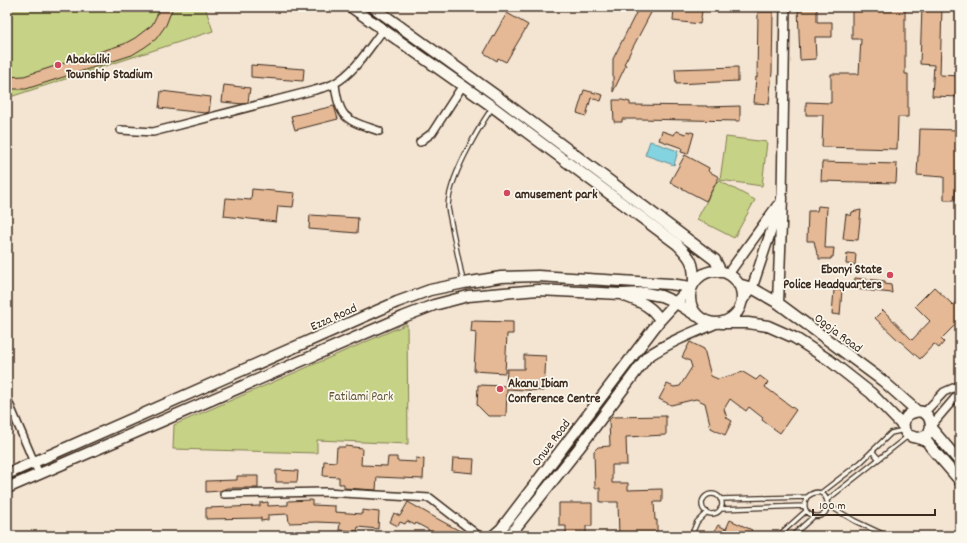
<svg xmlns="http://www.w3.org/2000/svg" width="967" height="543" font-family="Dekko,sans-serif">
<rect width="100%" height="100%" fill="#f4e4d2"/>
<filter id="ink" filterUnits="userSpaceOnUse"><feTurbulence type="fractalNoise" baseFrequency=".025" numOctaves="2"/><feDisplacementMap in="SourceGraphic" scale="8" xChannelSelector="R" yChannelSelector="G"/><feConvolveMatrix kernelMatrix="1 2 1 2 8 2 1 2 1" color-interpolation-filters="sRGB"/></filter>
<g filter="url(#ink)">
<!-- green -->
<path fill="#c6d285" stroke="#807e52" d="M7,7H205L213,31L7,98Z
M726,137L767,142L762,186L720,180Z
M718,180L755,200L734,238L697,219Z
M407,324L408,444L317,440V453L173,449L174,425Z"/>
<!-- water -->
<path fill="#84d3e0" stroke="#678f92" d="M650,141L678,151L674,165L645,155Z"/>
<!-- building -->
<path fill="#e5b995" stroke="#3b2a1e" d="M161,7H173L166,25L156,39L145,47L132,55L26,89H7V77L24,76L124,44L135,38L152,25Z
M639,7H654L624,64L626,65L613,92V59Z
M798,7H817V22H832V37H815L816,59L800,60Z
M852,7H905V74H908V117H898L897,149L822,147L823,115H806V102L831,103V74H859L861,39H852Z
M922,7H942L940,75L960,76V97L932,96L934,65L920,64Z
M674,8L702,11L700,24L673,21Z
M758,12H773L772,72L769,104L754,103L756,77L757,78Z
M507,13L528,25L506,62L498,58L497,61L484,53Z
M251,65L304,69L303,81L251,77Z
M738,67V81L676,84L675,69Z
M224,85L250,88L248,102L243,104L222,102Z
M584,90L603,95L601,101L591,98L586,116L577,113Z
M161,91L211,97L209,112L205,113L159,108Z
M613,100H622L630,102V105L707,106V107L740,106V121L639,119H622V122H614Z
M334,106L338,119L295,130L291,116Z
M920,129L960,130V178H956L955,200H944V177L917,175L918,156H919Z
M662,131L674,135L676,131L686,134L687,131L694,133L688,154L681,152L682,148L659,140Z
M685,155L709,168L708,171L719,177L706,201L670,182Z
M822,162L897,164L896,183L821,181Z
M252,189L295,193L293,207L278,206L276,222L224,216L226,198L251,200Z
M818,206L827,207L825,248H834L833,257H831V259H819V255L817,254L814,241H807L808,211H817Z
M861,210L858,240L843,239L846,214L851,216L852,212Z
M310,215L358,218L357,233L309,229Z
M847,253L856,254L855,265L846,264Z
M855,278L885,281V284L891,285L892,293L854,289Z
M934,287L953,305L960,297V320L941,339L944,342L939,348L934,344L920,359L899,340H898L875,318L883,310L912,340L930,321L915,306Z
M834,290H842L840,315L832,314Z
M472,321L513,322V334H507L505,373L474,371L476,333L471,332Z
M690,342L704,349L711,376L718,379L743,372L756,380L760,376L768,382L765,387L796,410L780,433L762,420L763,418L749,407L746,411L730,399L724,409L727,418L732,421L725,435L711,428L705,403L696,399L671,405L659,399L667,384L674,387L680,386L692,367L690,361L682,357Z
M524,355L546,356L544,391L507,389L506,416H488L477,405L478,385L506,386L507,369H524Z
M666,416V435L626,437L627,465H612V483H628V490L662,489V502H654L655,520H657V536H619L618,502H600V488H595L594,451L598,447L610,446L609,420L612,417Z
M345,446L362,448L361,465L387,466L388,457H397V461L416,462V458L424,459L423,479L377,477L376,490L344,488V484H339V477L323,476L324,461L336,462L337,447H345Z
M453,458L474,459L473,473L452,471Z
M276,470L298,471L297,482H276Z
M237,476H258V488H227L220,491L206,492V481L237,480Z
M312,500V505L335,506V512L362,514V510L379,512L378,529L358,527L357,531L339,530L340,523L317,522L289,523L288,514L268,515V520L261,521V518L206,519V508L260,506V503L268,502V506L288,505V501Z
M408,502L436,518L469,536H426L429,530L416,523L415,525L407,521L405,524L400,522L398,526L390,522L394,513L400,516Z
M559,503H592V526H586V536H566V526H559Z
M730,520L752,530L749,536H739L726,529Z
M718,525L739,536H712Z"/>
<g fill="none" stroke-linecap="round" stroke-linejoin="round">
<defs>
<path id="service" d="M463,281L448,208C448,180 476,132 492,108
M872,451L879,459
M821,493L860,463L891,433L904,430
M702 504a10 10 0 1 1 20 0a10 10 0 1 1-20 0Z
M720,499L807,497C829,479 836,520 814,516C804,514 803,504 807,497
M827,500L908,436
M828,505L855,521L887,536
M720,509L804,506
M691,536L697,522L707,512
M778,536L806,511
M792,536L814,516"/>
<path id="minor" d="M335,84C339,120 347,120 379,131
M121,130L153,132L315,90C321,88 329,87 335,83C355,72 369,48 383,30
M420,142L432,133L463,85
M7,399L39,474
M924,413L944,392L960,385
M931,426L960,392
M224,494L325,492L430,498L479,536"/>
<path id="tertiary" d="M728,274L777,206
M742,301L752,288L782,198L785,7"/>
<path id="secondary" d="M351,7L493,107L677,244C691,258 694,262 694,282
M373,7L498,97L715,260L721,272
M690 297a26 26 0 1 1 52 0a26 26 0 1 1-52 0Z
M738,284L752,288L778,303L883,381L917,411
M625,296C640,302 651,305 660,320
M778,303L782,198
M721,323H748L768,326L795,338L829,360L871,393L904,427
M931,428L960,462
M912,437C940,444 934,403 912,413C908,414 905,418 904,422C901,439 917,436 926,441C927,442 930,445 930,446C940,458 950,469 960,481
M7,474L397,302L430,290L464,283L501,277L538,276L670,284L691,287
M7,488L403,317L434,305L468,296L538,290L621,294L645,293L661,296L675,302L697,316
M493,536L501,529L660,320L682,296L690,292
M509,536L579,448L647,357C669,342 692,333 716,323"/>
</defs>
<!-- service casing -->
<use href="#service" stroke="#3b2a1e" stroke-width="6"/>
<!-- minor casing -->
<use href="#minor" stroke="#3b2a1e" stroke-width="10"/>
<!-- tertiary casing -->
<use href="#tertiary" stroke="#3b2a1e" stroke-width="12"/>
<!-- secondary casing -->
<use href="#secondary" stroke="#3b2a1e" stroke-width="13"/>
<!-- service -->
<use href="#service" stroke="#fbf7ec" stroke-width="3.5"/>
<!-- minor -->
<use href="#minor" stroke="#fbf7ec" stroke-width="7"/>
<!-- tertiary -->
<use href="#tertiary" stroke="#fbf7ec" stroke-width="9"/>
<!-- secondary -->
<use href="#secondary" stroke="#fbf7ec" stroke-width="10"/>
</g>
</g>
<!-- markers -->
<g fill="#d1495b" stroke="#fbf7ec" stroke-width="1.5">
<circle cx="58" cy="65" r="4"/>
<circle cx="507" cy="193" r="4"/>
<circle cx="890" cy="275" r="4"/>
<circle cx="500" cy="389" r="4"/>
</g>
<g text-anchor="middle" stroke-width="3.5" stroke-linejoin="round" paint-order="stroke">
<!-- poi labels -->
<g font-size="13" font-weight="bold" fill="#3b2a1e" stroke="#fbf7ec" text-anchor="start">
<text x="66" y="63">Abakaliki<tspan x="66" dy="15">Township Stadium</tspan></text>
<text x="515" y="198">amusement park</text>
<text x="882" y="273" text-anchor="end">Ebonyi State<tspan x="882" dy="15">Police Headquarters</tspan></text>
<text x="508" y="387">Akanu Ibiam<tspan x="508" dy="15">Conference Centre</tspan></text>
</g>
<!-- street labels -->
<g font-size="13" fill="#3b2a1e" stroke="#fbf7ec">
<text transform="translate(333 316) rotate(-24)" y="5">Ezza Road</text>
<text transform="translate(839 332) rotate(37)" y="5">Ogoja Road</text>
<text transform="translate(550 442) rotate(-53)" y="5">Onwe Road</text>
</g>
<!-- park labels -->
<g font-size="13" fill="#5e5438" stroke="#fbf7ec">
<text x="361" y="400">Fatilami Park</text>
</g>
</g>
<!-- margin -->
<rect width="967" height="543" fill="none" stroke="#fbf7ec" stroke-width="24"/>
<rect x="12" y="12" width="943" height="519" fill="none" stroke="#3b2a1e" stroke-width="1.5" filter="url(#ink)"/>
<!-- scale -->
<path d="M813 509v6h122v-6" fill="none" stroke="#3b2a1e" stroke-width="2"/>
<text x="819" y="509" font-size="12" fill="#3b2a1e" stroke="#fbf7ec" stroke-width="3" paint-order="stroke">100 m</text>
</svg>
